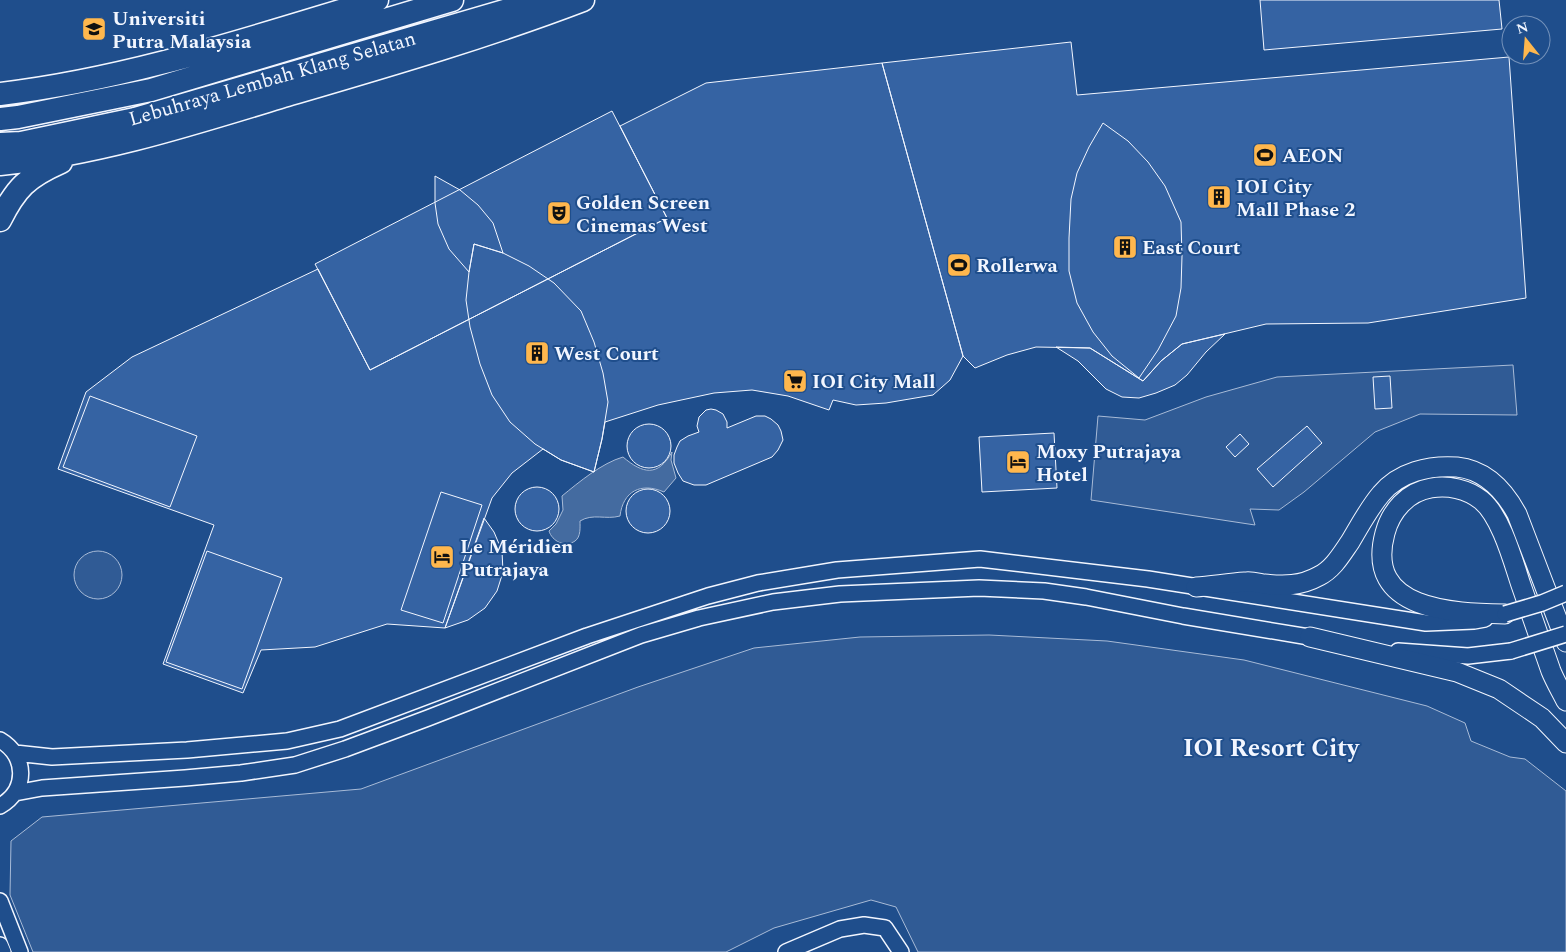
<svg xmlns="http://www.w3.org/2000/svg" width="1566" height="952" font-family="Spectral,serif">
<rect width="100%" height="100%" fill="#1f4e8c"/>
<!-- built -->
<path fill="#305b95" stroke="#a8bbd7" d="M1513,365L1517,415L1420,414L1375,432L1304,492L1279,510L1250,509L1255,525L1091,500L1098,416L1145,420L1206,397L1277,377Z
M74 575a24 24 0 1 1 48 0a24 24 0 1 1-48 0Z
M989,635L1107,641L1244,660L1427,706L1465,723L1471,741L1510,757L1525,759L1566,791V952H918L896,907L871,900L774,928L726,952H33L10,895L11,841L42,817L361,789L638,687L754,648L860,637Z"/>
<!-- water -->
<path fill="#446ba0" stroke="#a8bbd7" d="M672,452L671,460L676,478L664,492C641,482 623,491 620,516C606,520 593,513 580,521C580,527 581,537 575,541C565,548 552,541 549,531L556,524L563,510L562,496C579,482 602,463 623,457C643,474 658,477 672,452Z"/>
<!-- building -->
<path fill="#3563a3" stroke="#f2f6ff" d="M1260,0H1499L1502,29L1264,50Z
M1071,42L1077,95L1509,57L1526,298L1368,323L1266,324L1182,344L1161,361L1143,381L1090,348L1036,347L1007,355L975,368L963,356L882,63Z
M882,63L963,356L950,380L933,395L886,403L856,405L833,400L829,410L788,396L752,390L714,393L658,405L605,422L602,439L594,472L561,460L543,449L512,473L492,498L445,628L387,624L315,647L261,650L243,693L163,664L214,525L58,469L86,392L132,357L318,269L370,370L667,218L620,126L706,83Z
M612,111L667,218L370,370L315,264Z
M1103,123L1128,141L1148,162L1165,186L1181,222L1182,256L1181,288L1176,316L1158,350L1139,378L1112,356L1093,332L1077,303L1069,271V238L1071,199L1077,173L1089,147Z
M435,176L460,190L478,205L493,223L503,253L474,244L469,272L449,249L438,224L435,203Z
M474,244L503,253L529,266L554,283L581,311L594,342L603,373L608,402L602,439L594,472L561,460L535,444L510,422L492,395L480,364L470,327L466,300L469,272Z
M1225,334L1206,352L1187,375L1175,385L1156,393L1139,398L1122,397L1106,389L1078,361L1056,347L1090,348L1143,381L1161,361L1182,344Z
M1390,376L1392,408L1375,409L1373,377Z
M90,396L197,436L170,507L63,467Z
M711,409L716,410L723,414L727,422V428L756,416H765L771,419L778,425L781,431L783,440L778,450L772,457L706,485H694L683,481L678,473L674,463V455L677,447L680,441L688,436L699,432L697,426L699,417L706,410Z
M627 446a22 22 0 1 1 44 0a22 22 0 1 1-44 0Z
M1307,426L1322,443L1273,487L1257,469Z
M1054,433L1057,488L982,492L979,437Z
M1240,434L1249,444L1235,457L1226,447Z
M515 509a22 22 0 1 1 44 0a22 22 0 1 1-44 0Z
M626 511a22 22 0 1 1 44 0a22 22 0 1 1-44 0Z
M441,492L482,505L443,623L401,610Z
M484,518L494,532L502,551L503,572L497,591L485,608L468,620L445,628Z
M207,551L282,578L242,689L166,662Z"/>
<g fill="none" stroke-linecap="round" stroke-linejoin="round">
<defs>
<path id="minor" d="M1398,651L1468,656L1511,651
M0,740C27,756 28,790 0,806
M15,753L52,757L187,750L287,741L340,729L587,636L708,596L758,583L837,570L980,559L1148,579L1426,623L1474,621L1485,619
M15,793L42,788L185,778L241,773L295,765L345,749L428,718L641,635L699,618L773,602L840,594L979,588L1044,591L1086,597L1183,616L1321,639
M0,901L20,952
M0,945L3,952
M786,952L840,929L864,925L885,928L901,952"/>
<path id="major" d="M1196,587C1212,586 1228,583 1245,582C1251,581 1258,583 1264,584C1284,586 1301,586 1319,576C1333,569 1341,555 1350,542C1359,527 1369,508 1381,494C1399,472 1429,465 1457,467C1486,470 1504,490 1517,514L1566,642
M1505,614C1453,613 1364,611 1385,533C1391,511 1407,492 1431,488C1448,485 1467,489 1481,500C1501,516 1513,561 1521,585C1531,613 1541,642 1551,671C1555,681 1561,691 1566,701
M1310,637L1457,672L1499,689L1542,718L1566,743"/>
<path id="highway" d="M0,94C129,79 253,37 377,0
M0,119L18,117L151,90L452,0
M0,144L21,143L135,119L542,0
M0,164C99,154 192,124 287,95C386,66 486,37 583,0
M0,220C16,188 27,177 61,162"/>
</defs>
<!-- minor casing -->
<use href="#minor" stroke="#f2f6ff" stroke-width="18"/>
<!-- major casing -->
<use href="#major" stroke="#f2f6ff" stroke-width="21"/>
<!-- highway casing -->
<use href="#highway" stroke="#f2f6ff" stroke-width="25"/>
<!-- minor -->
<use href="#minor" stroke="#1f4e8c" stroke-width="15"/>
<!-- major -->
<use href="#major" stroke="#1f4e8c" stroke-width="19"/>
<!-- highway -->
<use href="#highway" stroke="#1f4e8c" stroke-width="22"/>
<defs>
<path id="minor-bridge" d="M1505,614L1542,603L1566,593
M1511,651L1566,634"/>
</defs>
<!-- minor-bridge casing -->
<use href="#minor-bridge" stroke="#f2f6ff" stroke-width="18" stroke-linecap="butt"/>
<!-- minor-bridge -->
<use href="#minor-bridge" stroke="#1f4e8c" stroke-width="15"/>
</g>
<!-- icons -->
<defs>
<symbol id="university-square" viewBox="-11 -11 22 22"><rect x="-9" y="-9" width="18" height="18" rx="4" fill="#ffb74d" stroke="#1f4e8c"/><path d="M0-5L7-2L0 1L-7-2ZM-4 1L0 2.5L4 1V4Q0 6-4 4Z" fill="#111"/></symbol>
<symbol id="stadium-square" viewBox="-11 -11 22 22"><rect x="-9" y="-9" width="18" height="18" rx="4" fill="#ffb74d" stroke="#1f4e8c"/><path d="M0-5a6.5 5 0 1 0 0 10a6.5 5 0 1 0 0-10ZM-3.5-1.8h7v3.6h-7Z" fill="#111"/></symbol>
<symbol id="building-square" viewBox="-11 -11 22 22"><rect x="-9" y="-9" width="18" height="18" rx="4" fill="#ffb74d" stroke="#1f4e8c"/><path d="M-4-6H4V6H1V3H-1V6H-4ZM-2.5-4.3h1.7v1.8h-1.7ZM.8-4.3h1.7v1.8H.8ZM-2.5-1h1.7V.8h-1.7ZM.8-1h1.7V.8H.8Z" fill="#111"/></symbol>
<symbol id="theatre-square" viewBox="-11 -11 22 22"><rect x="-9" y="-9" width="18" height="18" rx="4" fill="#ffb74d" stroke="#1f4e8c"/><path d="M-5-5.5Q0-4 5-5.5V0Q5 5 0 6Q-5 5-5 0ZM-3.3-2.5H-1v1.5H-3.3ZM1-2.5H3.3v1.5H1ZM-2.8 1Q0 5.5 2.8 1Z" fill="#111"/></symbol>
<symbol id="supermarket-square" viewBox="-11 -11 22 22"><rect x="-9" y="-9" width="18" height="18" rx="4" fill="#ffb74d" stroke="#1f4e8c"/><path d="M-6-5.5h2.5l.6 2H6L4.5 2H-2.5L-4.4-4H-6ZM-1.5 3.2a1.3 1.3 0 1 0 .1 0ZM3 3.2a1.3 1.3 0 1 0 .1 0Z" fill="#111"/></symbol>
<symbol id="hotel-square" viewBox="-11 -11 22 22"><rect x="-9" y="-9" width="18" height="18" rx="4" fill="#ffb74d" stroke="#1f4e8c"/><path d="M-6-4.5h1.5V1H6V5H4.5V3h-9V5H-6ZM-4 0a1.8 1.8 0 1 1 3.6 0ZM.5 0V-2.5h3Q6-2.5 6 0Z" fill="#111"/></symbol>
</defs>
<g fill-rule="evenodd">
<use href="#university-square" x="80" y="15" width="28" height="28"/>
<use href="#stadium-square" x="1251" y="141" width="28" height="28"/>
<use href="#building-square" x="1205" y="183" width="28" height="28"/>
<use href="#theatre-square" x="545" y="199" width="28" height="28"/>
<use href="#building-square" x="1111" y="233" width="28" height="28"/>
<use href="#stadium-square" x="945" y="251" width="28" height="28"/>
<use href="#building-square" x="523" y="339" width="28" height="28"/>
<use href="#supermarket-square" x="781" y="367" width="28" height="28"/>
<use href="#hotel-square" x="1004" y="448" width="28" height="28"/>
<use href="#hotel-square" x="428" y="543" width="28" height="28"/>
</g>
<g text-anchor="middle" stroke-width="4" stroke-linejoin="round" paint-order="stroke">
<!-- poi labels -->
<g font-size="20" font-weight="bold" fill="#f2f6ff" stroke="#1f4e8c" text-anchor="start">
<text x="112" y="25">Universiti<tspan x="112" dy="23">Putra Malaysia</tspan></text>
<text x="1282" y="162">AEON</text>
<text x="1236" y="193">IOI City<tspan x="1236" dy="23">Mall Phase 2</tspan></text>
<text x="576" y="209">Golden Screen<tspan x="576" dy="23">Cinemas West</tspan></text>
<text x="1142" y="254">East Court</text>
<text x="976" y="272">Rollerwa</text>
<text x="554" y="360">West Court</text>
<text x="812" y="388">IOI City Mall</text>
<text x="1036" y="458">Moxy Putrajaya<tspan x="1036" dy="23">Hotel</tspan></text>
<text x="460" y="553">Le Méridien<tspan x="460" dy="23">Putrajaya</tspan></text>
</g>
<!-- street labels -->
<g font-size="20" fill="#f2f6ff" stroke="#1f4e8c">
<text transform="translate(272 78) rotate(-16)" y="7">Lebuhraya Lembah Klang Selatan</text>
</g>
<!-- district labels -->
<g font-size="25" font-weight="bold" fill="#f2f6ff" stroke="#1f4e8c">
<text x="1271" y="756">IOI Resort City</text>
</g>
</g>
<!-- north arrow -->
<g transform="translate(1526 40) rotate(343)"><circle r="24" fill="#1f4e8c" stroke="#7391ba"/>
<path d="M0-4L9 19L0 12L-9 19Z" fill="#ffb74d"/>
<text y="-8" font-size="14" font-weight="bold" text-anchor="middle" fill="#f2f6ff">N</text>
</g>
</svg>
